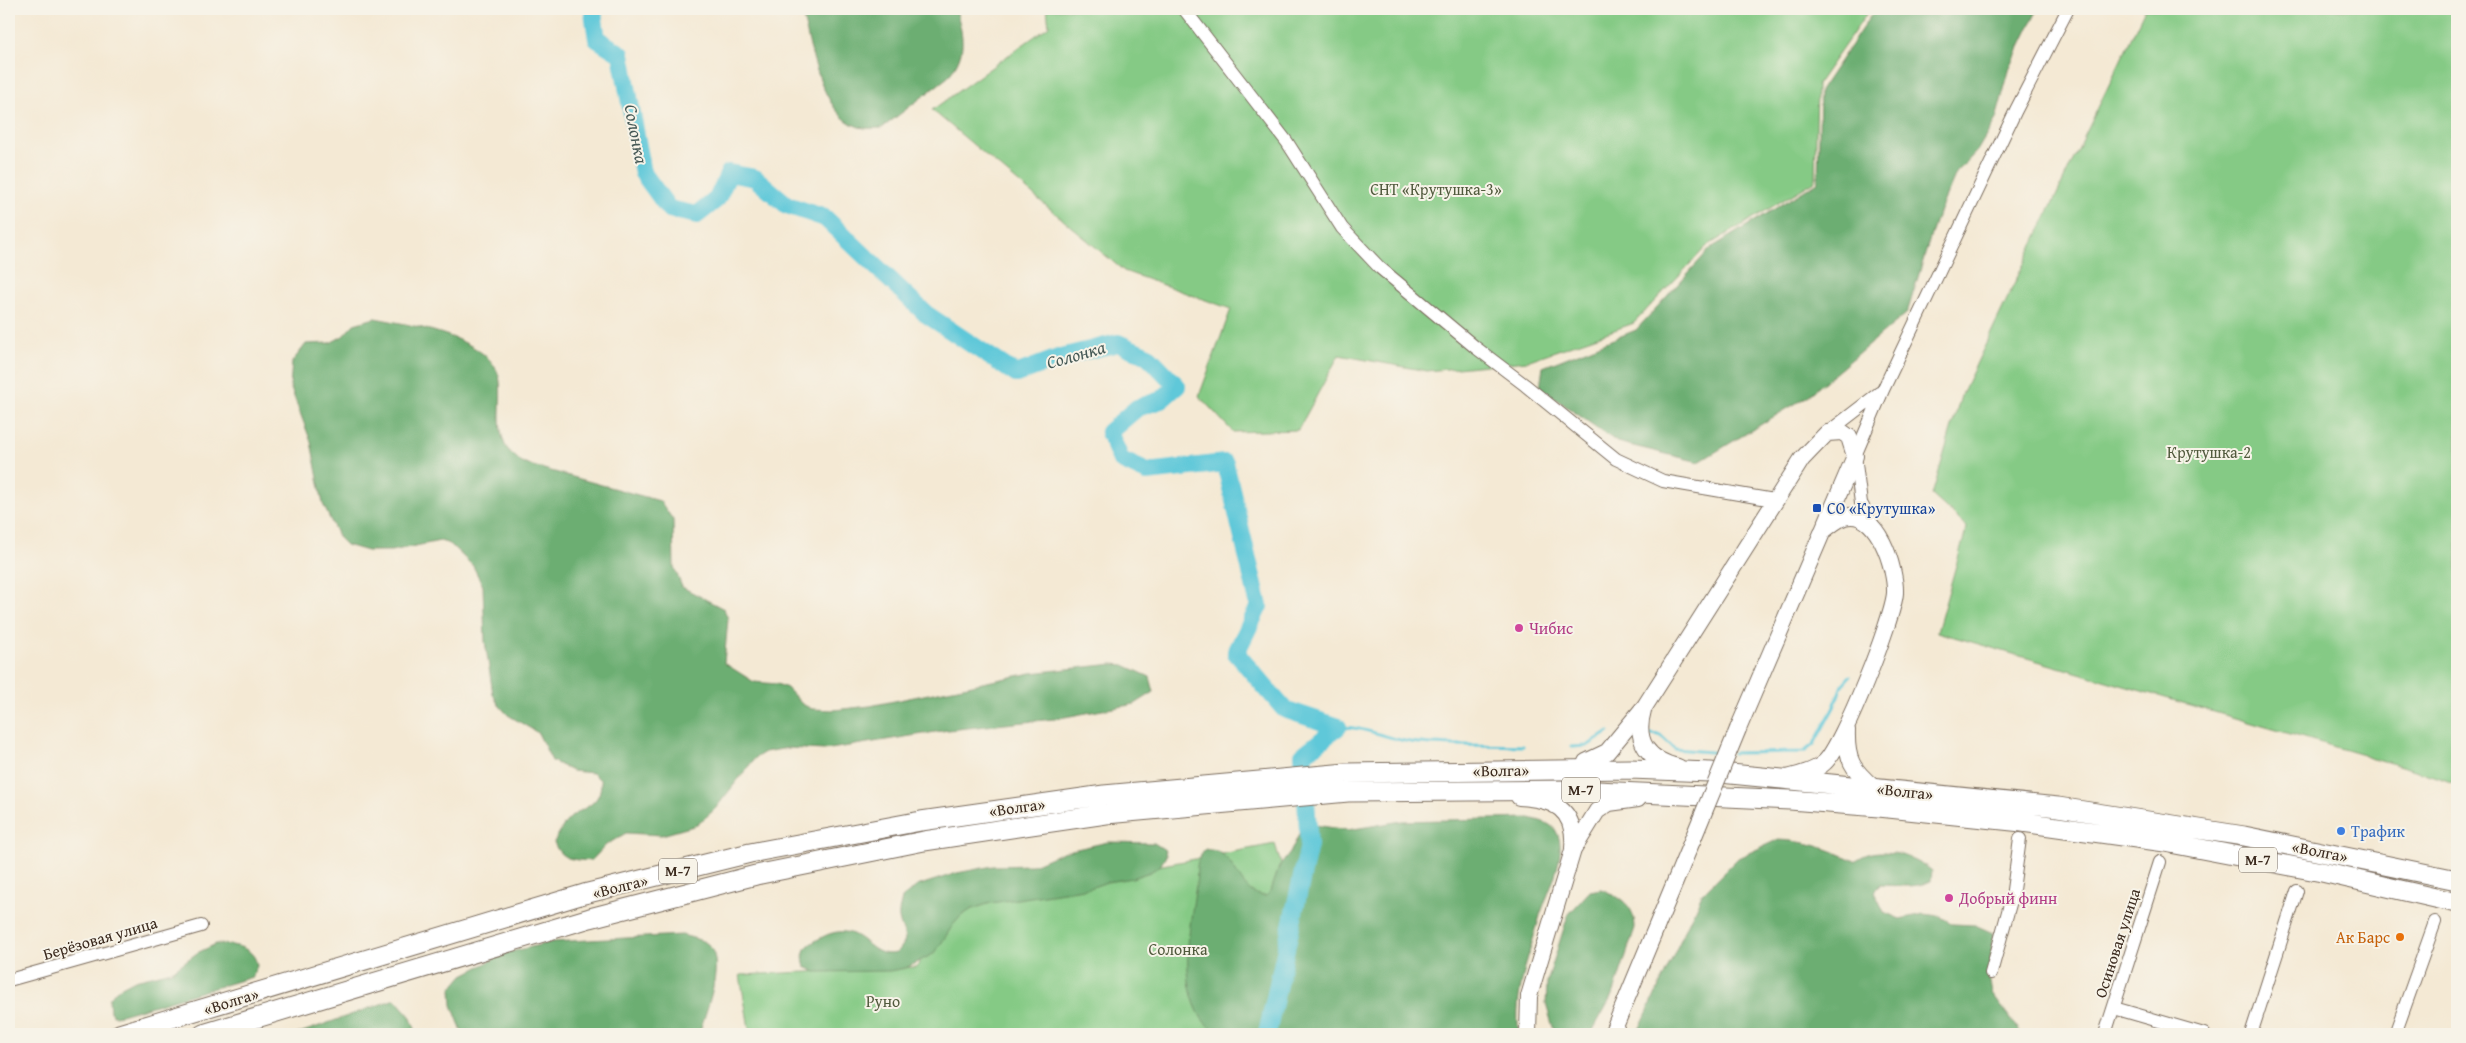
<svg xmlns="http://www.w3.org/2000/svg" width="2466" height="1043" font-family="'Gentium Book Plus',serif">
<rect width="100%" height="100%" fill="#f7f3e8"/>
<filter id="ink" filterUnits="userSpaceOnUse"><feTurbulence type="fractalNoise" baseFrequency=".02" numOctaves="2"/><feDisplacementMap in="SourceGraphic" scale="10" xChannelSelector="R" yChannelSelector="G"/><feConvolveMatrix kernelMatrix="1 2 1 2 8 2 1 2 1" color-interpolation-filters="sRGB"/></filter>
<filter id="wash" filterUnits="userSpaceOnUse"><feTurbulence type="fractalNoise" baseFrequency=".0096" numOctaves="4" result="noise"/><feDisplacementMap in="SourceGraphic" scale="20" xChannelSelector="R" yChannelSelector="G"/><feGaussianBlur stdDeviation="1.12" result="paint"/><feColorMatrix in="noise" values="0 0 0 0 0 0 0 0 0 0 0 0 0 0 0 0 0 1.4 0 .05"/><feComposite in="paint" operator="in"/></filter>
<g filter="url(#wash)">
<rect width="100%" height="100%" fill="#f4e9d4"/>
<!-- green -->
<path fill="#85ca85" stroke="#607a52" d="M1047,9H1870L1817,85L1815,181L1707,246L1634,323L1527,361L1427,371L1339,355L1298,430L1233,432L1199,396L1231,309L1124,271L932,110L1049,26Z
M2145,9H2457V784L2415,770L1937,632L1967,527L1932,495L1961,396Z
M1275,844L1282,867L1250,1034H750L740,975L917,967L950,898L1136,870Z"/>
<!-- forest -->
<path fill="#6cae72" stroke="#546c48" d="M801,9H956C963,37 968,51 948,77L882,128C875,128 866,129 859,127C820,115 810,42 801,9Z
M1875,9H2038L2010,67L1996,119L1977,151L1956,173L1935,222L1907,313L1808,396L1699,462L1617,442L1540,388L1543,367L1636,330L1711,248L1818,182L1820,91Z
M375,318C410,325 496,338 500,382C502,403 496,427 506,447C509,452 517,458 522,463L660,501L673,520L674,567L682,587L724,609L728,619L724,663L754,682L777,684L787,688L802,704L812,709L834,710L870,706L1031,673L1113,664L1124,665L1150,677L1154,692L1135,704L1054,719L948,730L824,750L788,748L765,752L755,758L715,809L697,825L662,835L626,833L606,845L591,861C572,859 561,861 554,842C559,834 563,824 570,818C585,805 601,806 601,781L593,773L572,771L552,761L538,733L508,715L498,704L493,694L485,641L483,586L473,566L450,544L440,541L391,551H367L346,545L339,538L323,504L311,442L290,386L292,362L306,344L330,343L343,336L354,324Z
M1530,818C1539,821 1550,822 1556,831C1570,854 1545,897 1539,919C1529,955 1513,997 1519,1034H1219C1214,1030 1206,1025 1202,1019C1178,980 1190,927 1196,885C1198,869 1194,862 1205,849C1208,850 1213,850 1217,851C1237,860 1240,896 1266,896L1271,891L1279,867L1290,853L1302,828L1308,824L1348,830L1402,821Z
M1777,840C1808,841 1827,848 1855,861C1877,843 1913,855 1932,871L1931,881C1915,889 1897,885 1880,885L1874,891L1884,912L1900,919L1923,914L1939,916L1953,924L1975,925L1993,933L1989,976L1992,994L2022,1034H1637L1702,894L1738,858Z
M1108,842L1154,843L1165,850L1166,856L1160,866L1150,872L1132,878L1107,882L1090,888L991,903L972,909L961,916L953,925L935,953L906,968L889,971L816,972L805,967C802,956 802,949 812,943C862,910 864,961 896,953C912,938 902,935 899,918C898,912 901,904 902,898L917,886L957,873L993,866L1033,865L1063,852Z
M1601,889C1620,897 1635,905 1635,928L1614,992L1592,1032L1589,1034H1555L1546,1004L1547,982L1568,915L1590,891Z
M682,935C689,937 698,939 705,942C729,957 705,1013 699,1034H463L452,1005L451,989L463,975L506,953L552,942Z
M216,944C232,944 255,946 257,966L252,977L121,1015L115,1016L110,1012L109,999L116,990L135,980L172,971L197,953Z
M395,999L410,1016L417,1034H297Z"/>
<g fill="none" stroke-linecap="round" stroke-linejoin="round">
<!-- stream -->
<path stroke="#5ec8d9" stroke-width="3" d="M1338,727C1363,726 1385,738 1410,742C1446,747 1486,744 1523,746
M1651,734L1660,735L1675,749L1722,753
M1571,747L1587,746L1609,732
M1733,753L1804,752L1814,744L1834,707L1842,685L1850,676"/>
<!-- river -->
<path stroke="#5ec8d9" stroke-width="18" d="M596,9L593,12L597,39L621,54L643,173L669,209L697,215L717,199L729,173L755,178L787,205L825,218L926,314L1016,374L1061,357L1118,343L1148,356L1177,386L1161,400L1137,408L1109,432L1121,460L1147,472L1225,463L1259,606L1236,653L1284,709L1338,727L1303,755L1309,845L1267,1034"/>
</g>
</g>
<g filter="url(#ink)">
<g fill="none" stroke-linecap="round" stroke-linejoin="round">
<defs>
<path id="minor" d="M1184,9L1287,142L1342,228L1379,267L1475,347L1525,385L1616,459L1663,481L1774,500
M1827,433L1879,393
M1874,527L1861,503L1855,456L1883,390L2016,110L2068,9
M1991,973L2012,897L2020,839
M9,980L201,926
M2114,1008L2204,1034
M2105,1034L2160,862
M2251,1034L2297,891
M2395,1034L2435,922"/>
<path id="major" d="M1643,710C1634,742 1648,760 1678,767
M1847,730C1846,760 1852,769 1874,788
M1586,762L1607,752L1645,706L1802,459L1827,433L1842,432L1849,437L1855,456L1738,729
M1787,778C1800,775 1816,771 1825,762C1843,745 1893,619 1895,593C1896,570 1878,507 1844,517C1836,520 1829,526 1822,532
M1519,797C1554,799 1576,809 1573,848
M1528,1034L1529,996L1573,850L1597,811L1609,803L1638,799
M1612,1034L1692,841"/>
<path id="highway" d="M119,1034L584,894L750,853L921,821L1104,795L1346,773L1630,769L1710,772L1782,779L2058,807L2244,836L2457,880
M203,1034L590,918L756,875L924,841L1106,814L1348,792L1575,790L1790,800L1879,807L2022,822L2165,842L2322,872L2457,903"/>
</defs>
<!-- minor casing -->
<use href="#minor" stroke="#7c6d5e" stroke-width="14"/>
<!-- major casing -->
<use href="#major" stroke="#7c6d5e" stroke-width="18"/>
<!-- highway casing -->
<use href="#highway" stroke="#7c6d5e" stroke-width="21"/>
<!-- minor -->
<use href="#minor" stroke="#fff" stroke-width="12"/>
<!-- major -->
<use href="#major" stroke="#fff" stroke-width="16"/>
<!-- highway -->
<use href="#highway" stroke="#fff" stroke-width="19"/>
<defs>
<path id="major-bridge" d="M1692,841L1738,729"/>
</defs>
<!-- major-bridge casing -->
<use href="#major-bridge" stroke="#7c6d5e" stroke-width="18" stroke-linecap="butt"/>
<!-- major-bridge -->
<use href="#major-bridge" stroke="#fff" stroke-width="16"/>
</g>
</g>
<!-- markers -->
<rect fill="#1a4fb4" stroke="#f7f3e8" stroke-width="2" x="1812" y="503" width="10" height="10" rx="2.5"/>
<g fill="#d1479c" stroke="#f7f3e8" stroke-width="2">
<circle cx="1519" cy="628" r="5"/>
<circle cx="1949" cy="898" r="5"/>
</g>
<circle fill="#3f7fe0" stroke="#f7f3e8" stroke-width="2" cx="2341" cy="831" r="5"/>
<circle fill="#e8710a" stroke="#f7f3e8" stroke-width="2" cx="2400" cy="937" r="5"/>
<g text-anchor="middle" stroke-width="4" stroke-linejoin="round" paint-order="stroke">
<!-- shield labels -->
<g fill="#f7f3e8" stroke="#73665b" stroke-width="1">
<rect x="1562" y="777.5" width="38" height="25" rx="4"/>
<rect x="2239" y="847.5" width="38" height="25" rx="4"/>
<rect x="659" y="858.5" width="38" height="25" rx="4"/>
</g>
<g font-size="15" font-weight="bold" fill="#3b2a1e">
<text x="1581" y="795">М-7</text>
<text x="2258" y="865">М-7</text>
<text x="678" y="876">М-7</text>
</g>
<!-- park labels -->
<g font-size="16" fill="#515a3d" stroke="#f7f3e8">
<text x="1436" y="195">СНТ «Крутушка-3»</text>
<text x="2209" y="458">Крутушка-2</text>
<text x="1178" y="955">Солонка</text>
<text x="883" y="1007">Руно</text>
</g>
<!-- transit labels -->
<g font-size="16" fill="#164399" stroke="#f7f3e8" text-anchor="start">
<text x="1827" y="514">СО «Крутушка»</text>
</g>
<!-- hotel labels -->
<g font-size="16" fill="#b23c85" stroke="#f7f3e8" text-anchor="start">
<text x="1529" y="634">Чибис</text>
<text x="1959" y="904">Добрый финн</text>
</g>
<!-- street labels -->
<g font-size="16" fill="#3b2a1e" stroke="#f7f3e8">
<text transform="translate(1501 770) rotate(-1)" y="6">«Волга»</text>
<text transform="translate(1905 791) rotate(6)" y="6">«Волга»</text>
<text transform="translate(1017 807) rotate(-8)" y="6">«Волга»</text>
<text transform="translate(2320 851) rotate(11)" y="6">«Волга»</text>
<text transform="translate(620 886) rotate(-14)" y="6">«Волга»</text>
<text transform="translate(100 938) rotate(-16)" y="6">Берёзовая улица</text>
<text transform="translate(2117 943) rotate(-72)" y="6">Осиновая улица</text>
<text transform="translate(231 1001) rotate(-17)" y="6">«Волга»</text>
</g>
<!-- shop labels -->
<g font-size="16" fill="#366cbe" stroke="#f7f3e8" text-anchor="start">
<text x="2351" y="837">Трафик</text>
</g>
<!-- food labels -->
<g font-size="16" fill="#c56008" stroke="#f7f3e8" text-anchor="end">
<text x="2390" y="943">Ак Барс</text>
</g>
<!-- water labels -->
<g font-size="18" font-style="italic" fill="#465956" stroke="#f7f3e8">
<text transform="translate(636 134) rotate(79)" y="6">Солонка</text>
<text transform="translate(1076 355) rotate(-16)" y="6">Солонка</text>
</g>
</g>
<!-- margin -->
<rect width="2466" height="1043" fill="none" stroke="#f7f3e8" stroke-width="30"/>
</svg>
